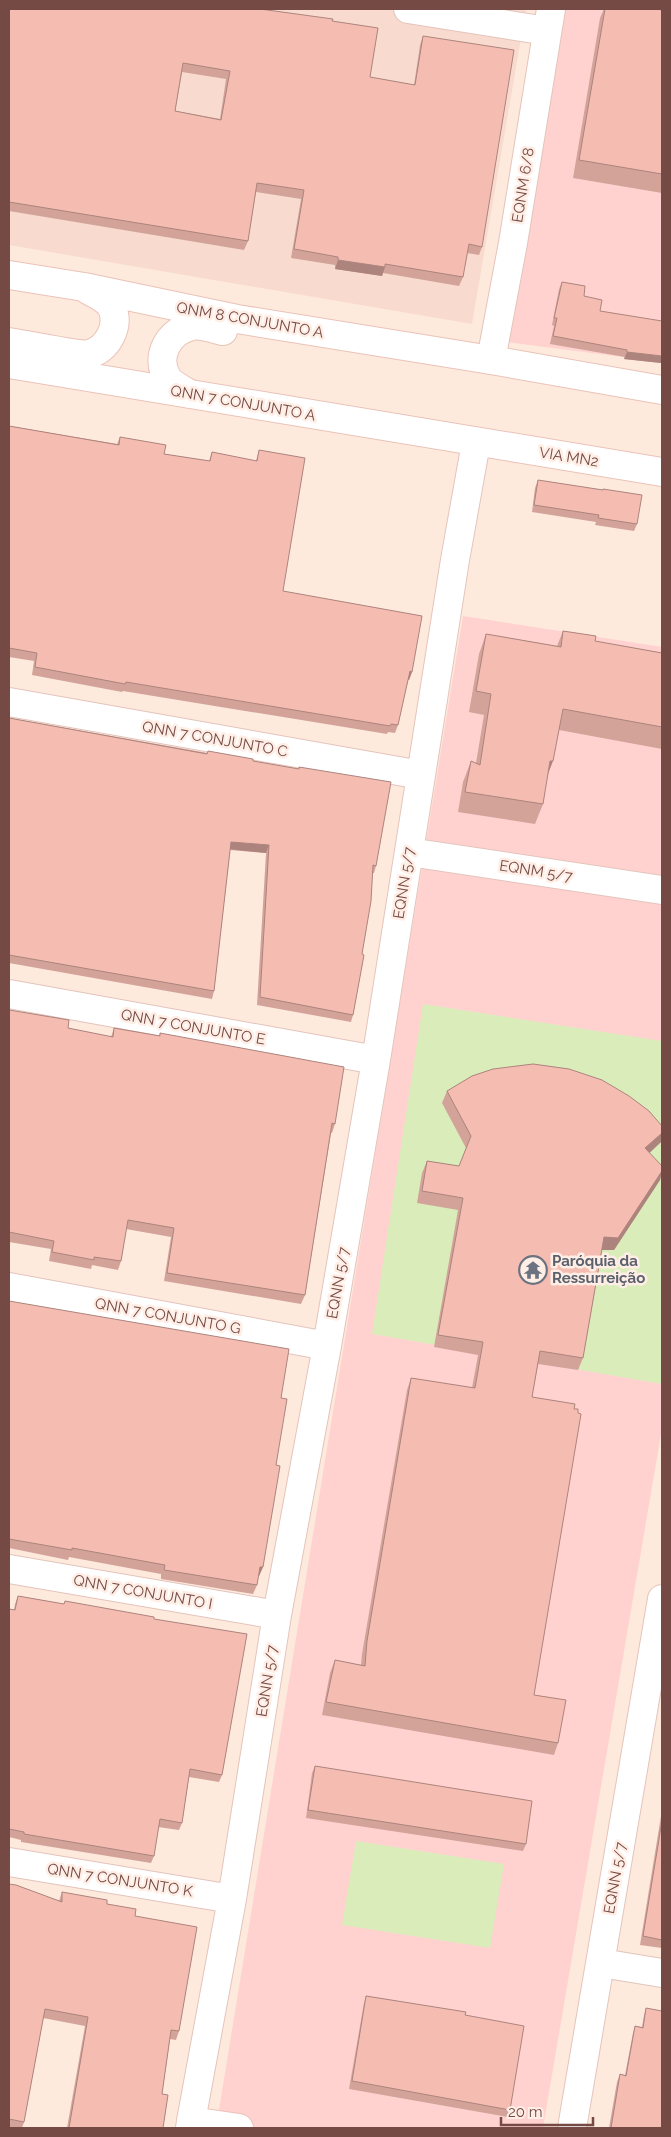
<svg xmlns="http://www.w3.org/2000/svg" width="671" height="2137" font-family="Raleway,sans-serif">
<rect width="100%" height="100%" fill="#fee9dd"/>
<!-- residential -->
<path fill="#f8dbce" d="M9,9H526L472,324L9,245Z"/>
<!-- commercial -->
<path fill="#ffd2d0" d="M565,9H662V362L506,342Z
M463,616L662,647V1428L543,2128H216Z"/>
<!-- green -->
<path fill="#dbecbb" d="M423,1004L662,1041V1384L372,1334Z
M356,1841L504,1864L490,1948L342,1925Z"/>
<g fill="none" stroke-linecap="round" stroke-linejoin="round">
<defs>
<path id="street" d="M408,9L547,31
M491,360L513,243L551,9
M9,702L421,775
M409,852L662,890
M9,994L376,1060
M9,1287L327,1346
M9,1569L277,1615
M9,1862L232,1899
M601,1963L662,1973
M191,2121L232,1899L277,1615L327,1346L376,1060L455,560L476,443
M572,2128L662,1599"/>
<path id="secondary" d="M9,275L84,287L237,319L491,360L662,390
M9,342C22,344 81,356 89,354C108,349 120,326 112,308C108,300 96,294 88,290
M9,364L662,472
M190,394C183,390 173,385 168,379C154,358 168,331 192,326C200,324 214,329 223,331
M190,2128L191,2121L239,2128"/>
</defs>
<!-- street casing -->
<use href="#street" stroke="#e4c4bc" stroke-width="30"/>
<!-- secondary casing -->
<use href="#secondary" stroke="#eac3b8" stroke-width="30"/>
<!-- street -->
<use href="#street" stroke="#fff" stroke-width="28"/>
<!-- secondary -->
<use href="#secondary" stroke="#fff" stroke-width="28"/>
</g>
<!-- wall -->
<path fill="#d3a399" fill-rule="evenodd" d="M9,9L332,21L370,77L414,85L420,45L423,36L482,247L479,255L467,253L463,277L459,286L383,273L382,276L335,269V265L291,258L301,199L256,192L248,241L244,250L9,211ZM182,72L226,79L220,119L175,111Z
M604,9H655L662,10V193L573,178L600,18Z
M562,282L584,296L600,311L661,363L624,359L625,357L550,344L554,326L552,325L559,289Z
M9,426L117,444L120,437L164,454L209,461L212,452L256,461L259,450L283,591L412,672L409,680H408L398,725L395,733L388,732L387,734L123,691L122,692L32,675L34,661L9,657Z
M538,480L637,524L634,531L595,525L596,522L532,512L535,488Z
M563,631L595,641L662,653V749L559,730L547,776L543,804L535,824L458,812L463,782L471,761L476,763L484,715L469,712L479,654L486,634L557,646Z
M9,718L253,761L376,866L374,873H372L353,1015L351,1022L257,1005L266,853L230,850L214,991L212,999L9,963Z
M9,1010L68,1028L111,1037L114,1028L159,1036L160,1033L335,1124L332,1133H331L305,1295L301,1304L164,1281L171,1237L126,1229L121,1261L118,1270L92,1265L91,1269L49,1261L51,1249L9,1242Z
M447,1091L662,1126V1139L661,1142L649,1153L662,1166V1173L660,1180L614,1250H602L583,1358L578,1370L538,1364L532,1397L534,1695L558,1743L554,1755L322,1715L330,1673L335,1660L361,1665L362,1654L407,1390L411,1378L472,1388L478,1355L434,1347L458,1210L417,1203L422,1173L427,1161L459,1166L466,1148L442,1103Z
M9,1301L281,1398L276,1465L263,1567L259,1576H258L257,1585L253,1594L161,1579V1574L69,1557L68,1560L9,1548Z
M18,1596L64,1604L65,1601L154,1619L222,1775L219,1782L189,1777L182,1823L179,1830L158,1827L154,1856L151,1863L21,1842V1840L9,1837V1609L14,1610L15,1604Z
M315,1766L526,1844L523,1851L306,1818L312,1773Z
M662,1810V1948L640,1945Z
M9,1884L59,1901L62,1892L107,1904L135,1916L179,2031L176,2040L170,2039L162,2094L163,2128H67L85,2026L43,2018L24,2122L22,2128H9Z
M366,1996L465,2015L510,2110L508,2117L349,2089L364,2003Z
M646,2008L662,2128H609L617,2082L620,2074L625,2075L633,2033L635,2026L642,2027L644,2015Z"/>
<!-- shaded-wall -->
<path fill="#ac847d" d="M338,260L385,267L382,276L335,269Z
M627,352L662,356V360L661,363L624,359Z
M410,671L412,672L409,680H407Z
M550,761H553L545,782Z
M231,842L269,845L266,853L228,849Z
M662,1133V1139L661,1142L641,1161L645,1148Z
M662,1171L660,1180L614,1250H600L604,1237Z
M260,1567H263L259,1576H256Z"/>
<!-- building -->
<path fill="#f5bdb2" stroke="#ac847d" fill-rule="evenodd" d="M9,9H260L333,19L332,21L378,28L370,77L415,85L423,36L514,50L482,247L469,244L463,277L385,264V267L338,260V257L294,249L304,190L257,183L248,241L9,202ZM183,63L230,71L221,120L175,111Z
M605,9H655L662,10V174L579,160Z
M562,282L585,286L584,296L602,300L600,311L662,321V356L627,352V350L553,336L557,318H554Z
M9,426L119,445L120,437L166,445L164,454L210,461L212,452L257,461L259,450L305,458L283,591L422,616L412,672L410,671L398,725L391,724L390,726L126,682L125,684L35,667L37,653L9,648Z
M538,480L603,490V489L642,495L637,524L598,518L599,515L534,505Z
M563,631L596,636L595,641L662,653V727L563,709L553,761H550L543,804L465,792L471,761L480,765L491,694L476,691L486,634L561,647Z
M9,718L207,754L208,751L253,759V761L299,769V767L391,782L376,866L373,865L371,901L362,954L364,955L353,1015L260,997L269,845L231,842L214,991L9,955Z
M9,1010L69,1020L68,1028L113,1037L114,1028L160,1036V1033L344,1067L335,1124L332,1123L305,1295L167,1273L174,1228L128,1220L121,1261L94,1257V1260L52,1252L54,1241L9,1232Z
M533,1064L569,1069L602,1080L629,1096L649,1111L662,1126V1133L645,1148L662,1166V1171L618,1238L604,1237L583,1358L540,1351L532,1397L575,1404L574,1409H578V1413L581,1414L534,1695L566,1700L558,1743L326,1702L335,1660L365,1666L367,1641L411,1378L475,1388L483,1342L438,1335L463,1198L422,1191L427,1161L459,1166L471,1136L447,1091L472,1076L493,1069Z
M9,1301L289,1349L281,1398L287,1399L276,1465L280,1466L263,1567H260L257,1585L164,1570L165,1565L72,1548V1550L9,1539Z
M18,1596L64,1604L65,1601L154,1617V1619L247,1634L222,1775L190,1769L182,1823L160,1819L154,1856L24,1834V1832L9,1829V1609L15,1610Z
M315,1766L532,1801L526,1844L308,1810Z
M662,1821V1940L643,1936Z
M9,1884L16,1885L62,1902V1892L107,1900V1904L136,1909L135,1916L197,1927L179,2031L171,2030L162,2094L168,2095L163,2128H69L88,2017L45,2009L24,2122L9,2119Z
M366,1996L466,2012L465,2015L524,2026L510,2110L352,2081Z
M646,2008L662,2011V2128H611L620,2074L626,2076L635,2026L643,2028Z"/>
<!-- icons -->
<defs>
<symbol id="temple-ring" viewBox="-11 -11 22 22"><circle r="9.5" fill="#ffeee5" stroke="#6b7280" stroke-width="1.5"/><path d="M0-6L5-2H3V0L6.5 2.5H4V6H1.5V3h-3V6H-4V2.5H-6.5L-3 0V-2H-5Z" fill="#6b7280"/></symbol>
</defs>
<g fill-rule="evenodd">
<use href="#temple-ring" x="517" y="1254" width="32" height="32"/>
</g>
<g text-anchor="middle" stroke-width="5" stroke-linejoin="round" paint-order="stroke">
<!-- street labels -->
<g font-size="15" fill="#754944" stroke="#ffeee5">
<text transform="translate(523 185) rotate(-81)" y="5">EQNM 6/8</text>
<text transform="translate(250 320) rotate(10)" y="5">QNM 8 CONJUNTO A</text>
<text transform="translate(243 403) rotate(10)" y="5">QNN 7 CONJUNTO A</text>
<text transform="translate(569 457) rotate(9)" y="5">VIA MN2</text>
<text transform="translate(215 739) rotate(10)" y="5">QNN 7 CONJUNTO C</text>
<text transform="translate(536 871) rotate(9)" y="5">EQNM 5/7</text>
<text transform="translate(404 883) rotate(-81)" y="5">EQNN 5/7</text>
<text transform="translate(193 1027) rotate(10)" y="5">QNN 7 CONJUNTO E</text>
<text transform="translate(338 1283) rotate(-80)" y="5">EQNN 5/7</text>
<text transform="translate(168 1316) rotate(10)" y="5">QNN 7 CONJUNTO G</text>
<text transform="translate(143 1592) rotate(10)" y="5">QNN 7 CONJUNTO I</text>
<text transform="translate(267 1681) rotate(-81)" y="5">EQNN 5/7</text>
<text transform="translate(615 1878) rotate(-80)" y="5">EQNN 5/7</text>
<text transform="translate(120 1880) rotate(9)" y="5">QNN 7 CONJUNTO K</text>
</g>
<!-- worship labels -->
<g font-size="15" font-weight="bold" fill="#5b616d" stroke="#ffeee5" text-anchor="start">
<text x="552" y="1266">Paróquia da<tspan x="552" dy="17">Ressurreição</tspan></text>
</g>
</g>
<!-- border -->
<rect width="671" height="2137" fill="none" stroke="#754944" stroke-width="20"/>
<!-- scale -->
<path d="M501 2117v8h92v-8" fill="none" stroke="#754944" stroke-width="2.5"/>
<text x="508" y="2117" font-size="15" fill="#754944" stroke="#ffeee5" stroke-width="4" paint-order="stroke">20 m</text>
</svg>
